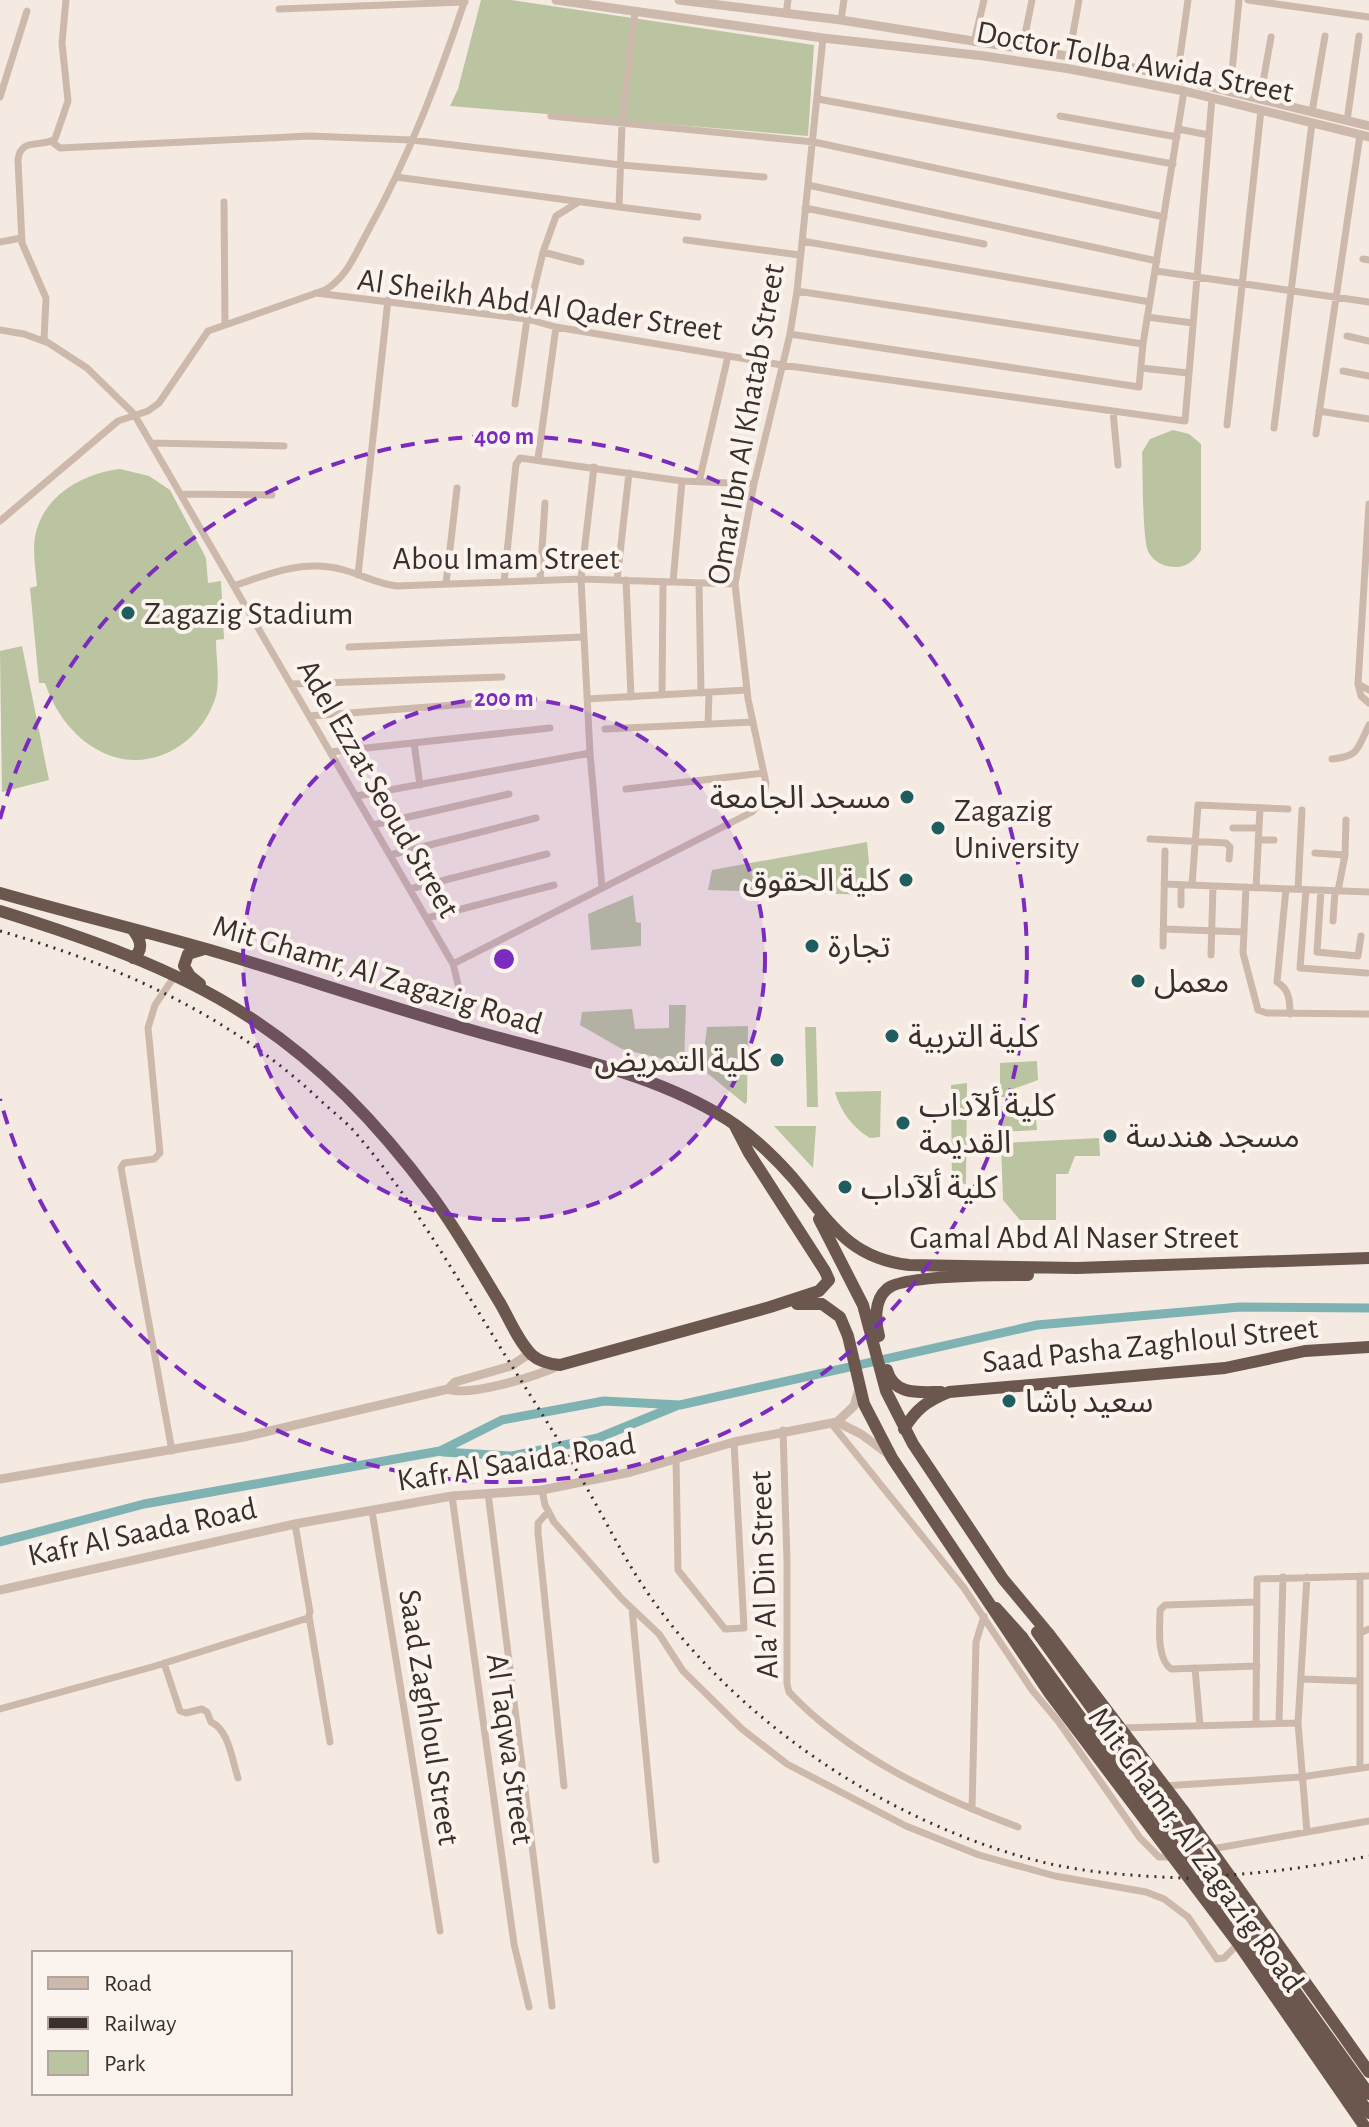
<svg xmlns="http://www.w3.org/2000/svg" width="1369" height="2127" font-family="'Alegreya Sans','Noto Sans Arabic',sans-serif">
<rect width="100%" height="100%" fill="#f4eae1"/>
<!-- green -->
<path fill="#bac4a0" d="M481,0H511L814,45L808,136L450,106L458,89Z
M1173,430L1189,434L1201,444V550C1195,560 1187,567 1176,567C1165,567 1155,563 1149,553C1142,543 1143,469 1142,452L1150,439Z
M120,469L149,476L170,490L206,558L208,583L221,581L224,639L216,640C216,658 220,680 216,696C201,746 146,777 98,750C72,736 54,710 45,683H39L30,588L37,586C36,574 34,561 34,548C35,501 78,474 120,469Z
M22,646L49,780L2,792L0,651Z
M867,842L872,895L708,890L712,870Z
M633,895L636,922L641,923V946L591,950L588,914Z
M669,1005H686L684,1064L622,1049L580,1025L582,1012L632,1009L635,1029L669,1028Z
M748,1026L747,1102L745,1104L707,1073L704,1051L707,1027Z
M805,1027H816L818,1107H807Z
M1037,1061L1038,1080L1013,1089L1008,1097H1000V1063Z
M967,1083L966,1184L952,1182L951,1085Z
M881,1091L880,1137L870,1138C853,1128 840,1111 835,1092Z
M1010,1105L1017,1113L1036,1118L1037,1130L1000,1132V1106Z
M774,1126H816L813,1168Z
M1099,1138L1100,1156H1075L1068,1174H1056V1220H1020L1003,1200L1001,1143Z"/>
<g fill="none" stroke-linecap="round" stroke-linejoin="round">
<!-- canal -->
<path stroke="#7fb2b2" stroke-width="9" d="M443,1452L512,1456L598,1438L676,1406
M0,1542L144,1504L440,1451L502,1420L604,1401L680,1405L1037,1325L1240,1307L1369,1308"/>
<!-- minor -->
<path stroke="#cdb9ac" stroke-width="7" d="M66,0L62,43L68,101L55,139C41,148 20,137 18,160L22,243L46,298L44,340L87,368L134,414L453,964L461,996L462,1028
M1248,0L1369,17
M279,9L465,2
M786,14L788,0
M841,20L844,0
M974,42L984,0
M1022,49L1032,0
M1069,56L1079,0
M1177,78L1188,0
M1230,92L1239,0
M0,97L27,11
M818,99L1173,164
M1260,99L1271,37
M1312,112L1325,36
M551,116L814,142L1164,217
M1060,116L1177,137
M1347,121L1359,36
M1178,129L1209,135
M52,142L60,148L309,136L412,140L621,165L764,177
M396,177L619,207L622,124L635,11
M808,185L1157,261
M224,202L225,324
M619,207L698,217
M805,208L984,244
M686,240L800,255
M802,241L1150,302
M0,242L21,238
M543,252L581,262
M1363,259L1369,260
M1156,271L1369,302
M797,291L1143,344
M316,293L527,319L556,327L782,365L1185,421L1212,98
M1147,317L1193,323
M0,330L24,334L46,342
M790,334L1139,387L1143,344L1184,91
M1347,336L1369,341
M1141,368L1188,373
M1343,371L1369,376
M515,404L527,319L543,252L556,216L577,203
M1113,411L1118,465
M1319,411L1369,419
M1227,425L1261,110
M1274,428L1312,123
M1316,434L1360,135
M151,443L284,446
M538,459L556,327
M594,467L581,579L590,753L602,887
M699,482L728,356
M181,494L272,495
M1369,504L1358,684L1361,696L1369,703
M0,521L118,421L148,411L159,403L208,331L325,290C347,278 356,252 368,231C409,157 438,80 465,0
M358,575L388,300
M540,580L545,503
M617,580L629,473
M626,580L631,697
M504,582L516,464L520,458L682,481L754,484
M673,582L682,481
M699,583L701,693
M446,584L457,488
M234,586C270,573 305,559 344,570C362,575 378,584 397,586L581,579L735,584
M349,647L583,637
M291,684L502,677
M1358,684L1369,690
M662,695L663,582
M587,699L747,690
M310,716L534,699
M708,724L709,693
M605,729L753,722
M414,743L420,785
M330,752L550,728
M1332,759C1360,756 1357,749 1369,725
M626,789L764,773
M357,796L590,753
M373,825L509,794
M1233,828H1259
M1150,839L1226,843L1230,847L1229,859
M1258,840H1274
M1315,853L1345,855
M390,855L536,818
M1164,884L1369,892
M1192,885L1198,805L1288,809
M1246,887L1243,953L1258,1010L1267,1013L1369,1014
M1256,888L1260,808
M410,889L547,854
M1286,889L1277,982C1289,989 1290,1000 1290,1014
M1298,889L1302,810
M1306,890L1300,968L1367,973
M1321,890L1317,952L1358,956L1361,936
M1338,891L1345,855L1346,820
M1181,905V885
M427,918L554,885
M1333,921L1335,891
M1163,929L1244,932
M1163,946L1165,851
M1211,955L1213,886
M453,964L752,812L763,800L766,783L748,699L735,584L754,484L790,334L797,291L823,38
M831,1423L964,1588L1032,1690L1058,1721L1140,1838L1159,1857H1167L1369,1821
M783,1430L787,1561V1684L789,1692C849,1756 937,1797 1018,1827
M172,1451L121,1168L124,1163L154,1159L160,1153L148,1028L155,1005L174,977
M676,1458L678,1570L725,1629L744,1628L734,1442
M542,1490L545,1505L554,1522L622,1599L659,1634L683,1671L742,1729L787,1764L906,1826L979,1855L1055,1876L1146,1892L1164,1899L1188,1917L1217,1959L1224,1958L1238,1944
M488,1493L552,2006
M452,1496L514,1944L529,2007
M372,1511L440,1931
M548,1512L538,1523V1533L564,1786
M1360,1576V1633
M1307,1577L1298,1723L1307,1832
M1256,1602L1165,1605L1160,1610C1160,1627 1156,1658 1171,1669L1257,1666
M632,1609L656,1860
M309,1616L330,1742
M164,1663L180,1711L186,1713L202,1709L207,1712L211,1722C229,1730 232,1760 238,1778
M1195,1668L1200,1725
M1301,1679L1359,1681
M0,1709L152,1667L308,1618L310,1612L295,1524
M1279,1722L1283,1577
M1256,1723L1257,1579L1369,1576
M1120,1728L1298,1723
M1360,1768V1633L1369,1629
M1163,1786L1301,1777L1369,1767
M972,1809L976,1642L984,1616"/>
<!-- tertiary -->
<path stroke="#cdb9ac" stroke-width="9" d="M556,0L823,38L984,56L1070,69L1184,91L1369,137
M679,0L841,20L1118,64L1369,126
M448,1389C469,1397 538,1376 560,1365
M837,1422L861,1434L888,1454
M0,1479L244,1437L448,1389L455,1382L511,1366L530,1353
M0,1590L295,1524L452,1496L542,1490L631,1472L734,1442L837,1422L854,1406L859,1389"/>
<!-- trunk -->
<path stroke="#6c574f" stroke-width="12" d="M0,893C70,913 140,930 210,950C295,975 379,1004 464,1028C548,1053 638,1068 715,1112C744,1128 771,1153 793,1178C829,1221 848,1258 909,1265L1077,1268L1369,1258
M0,911C83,937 172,967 246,1015C320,1062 379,1125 432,1196C457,1230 478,1267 500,1303C510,1320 518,1341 532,1355C540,1362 549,1364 560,1365L770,1307L819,1291L829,1280L825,1271L749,1153L735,1126
M133,930C141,940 144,950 133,958
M200,984L190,976L184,966L188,954L204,949
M819,1219L863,1305L886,1391L913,1444L1003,1579L1048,1633L1185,1813L1369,2072
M797,1304H822L840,1317L848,1336L864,1404L892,1458L1050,1694L1240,1946L1365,2127
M879,1336C875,1321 874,1300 887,1289C902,1275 1003,1275 1028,1275
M887,1370C894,1396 919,1392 941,1392
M904,1429C916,1409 927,1401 949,1392L1225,1368L1305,1351L1369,1347
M996,1608L1022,1637"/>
<!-- rail -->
<path stroke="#3b2f2b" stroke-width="3" stroke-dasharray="2 6" stroke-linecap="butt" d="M0,931C118,965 230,1015 320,1100C333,1112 348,1123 359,1137C407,1193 445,1258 484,1321C515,1372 548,1422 578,1473C601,1511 620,1552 645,1589C733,1720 889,1824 1042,1862C1087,1873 1136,1876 1183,1878C1198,1879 1213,1876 1228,1875C1276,1872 1322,1865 1369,1856"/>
<!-- trunk-bridge -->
<path stroke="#6c574f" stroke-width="12" d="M1037,1632L1369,2094
M1022,1637L1369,2113"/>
</g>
<!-- distance rings -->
<circle cx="504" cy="959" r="261" fill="#7b2cbf" fill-opacity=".12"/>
<g fill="none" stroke="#7b2cbf" stroke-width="4" stroke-dasharray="14 10">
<circle cx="504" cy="959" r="261"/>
<path d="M0 819A523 523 0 1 1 0 1099"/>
</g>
<!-- markers -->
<g fill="#1f5d5e" stroke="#fbf4ee" stroke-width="3">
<circle cx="128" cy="613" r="8"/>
<circle cx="907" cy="797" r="8"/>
<circle cx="938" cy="828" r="8"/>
<circle cx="906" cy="880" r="8"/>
<circle cx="812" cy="946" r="8"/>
<circle cx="1138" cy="981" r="8"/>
<circle cx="892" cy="1036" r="8"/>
<circle cx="777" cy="1060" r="8"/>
<circle cx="903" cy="1123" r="8"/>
<circle cx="1110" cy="1136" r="8"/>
<circle cx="845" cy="1187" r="8"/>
<circle cx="1009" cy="1401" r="8"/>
</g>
<g text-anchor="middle" stroke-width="8" stroke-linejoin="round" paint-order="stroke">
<!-- street labels -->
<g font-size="32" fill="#3b2f2b" stroke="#fbf4ee">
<text transform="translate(1135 61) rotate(11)" y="11">Doctor Tolba Awida Street</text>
<text transform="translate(540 304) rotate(8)" y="11">Al Sheikh Abd Al Qader Street</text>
<text transform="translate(745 424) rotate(-80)" y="11">Omar Ibn Al Khatab Street</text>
<text x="506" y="569">Abou Imam Street</text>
<text transform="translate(379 788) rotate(60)" y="11">Adel Ezzat Seoud Street</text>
<text transform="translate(378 974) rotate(17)" y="11">Mit Ghamr, Al Zagazig Road</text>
<text x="1074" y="1248">Gamal Abd Al Naser Street</text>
<text transform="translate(1150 1344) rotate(-6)" y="11">Saad Pasha Zaghloul Street</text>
<text transform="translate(516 1461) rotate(-9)" y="11">Kafr Al Saaida Road</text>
<text transform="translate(142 1531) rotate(-12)" y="11">Kafr Al Saada Road</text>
<text transform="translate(763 1575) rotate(-92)" y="11">Ala' Al Din Street</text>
<text transform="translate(430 1717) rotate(81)" y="11">Saad Zaghloul Street</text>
<text transform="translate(511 1749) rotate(82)" y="11">Al Taqwa Street</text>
<text transform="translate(1197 1849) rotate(54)" y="11">Mit Ghamr, Al Zagazig Road</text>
</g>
<!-- poi labels -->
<g font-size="32" fill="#3b2f2b" stroke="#fbf4ee" text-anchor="start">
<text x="144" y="624">Zagazig Stadium</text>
<text x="891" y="808" text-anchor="end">مسجد الجامعة</text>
<text x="954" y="821">Zagazig<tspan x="954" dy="37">University</tspan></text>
<text x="890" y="891" text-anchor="end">كلية الحقوق</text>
<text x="828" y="957">تجارة</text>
<text x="1154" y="992">معمل</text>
<text x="908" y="1047">كلية التربية</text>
<text x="761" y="1071" text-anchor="end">كلية التمريض</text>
<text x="919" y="1116">كلية ألآداب<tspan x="919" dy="37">القديمة</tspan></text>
<text x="1126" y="1147">مسجد هندسة</text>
<text x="861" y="1198">كلية ألآداب</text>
<text x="1025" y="1412">سعيد باشا</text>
</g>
</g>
<circle cx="504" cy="959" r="12" fill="#7b2cbf" stroke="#fbf4ee" stroke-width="4"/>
<g font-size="24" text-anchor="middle" font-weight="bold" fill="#7b2cbf" stroke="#fbf4ee" stroke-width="8" stroke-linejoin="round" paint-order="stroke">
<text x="504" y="444">400 m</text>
<text x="504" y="706">200 m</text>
</g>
<!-- legend -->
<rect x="32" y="1951" width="260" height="144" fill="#fbf4ee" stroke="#aea5a0" stroke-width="2"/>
<rect x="48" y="1977" width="40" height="12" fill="#cdb9ac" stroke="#aea5a0" stroke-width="2"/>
<text x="104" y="1991" font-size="24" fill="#3b2f2b">Road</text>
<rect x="48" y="2017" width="40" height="12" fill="#3b2f2b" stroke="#aea5a0" stroke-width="2"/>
<text x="104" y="2031" font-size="24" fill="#3b2f2b">Railway</text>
<rect x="48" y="2051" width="40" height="24" fill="#bac4a0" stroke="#aea5a0" stroke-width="2"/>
<text x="104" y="2071" font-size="24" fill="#3b2f2b">Park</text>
</svg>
